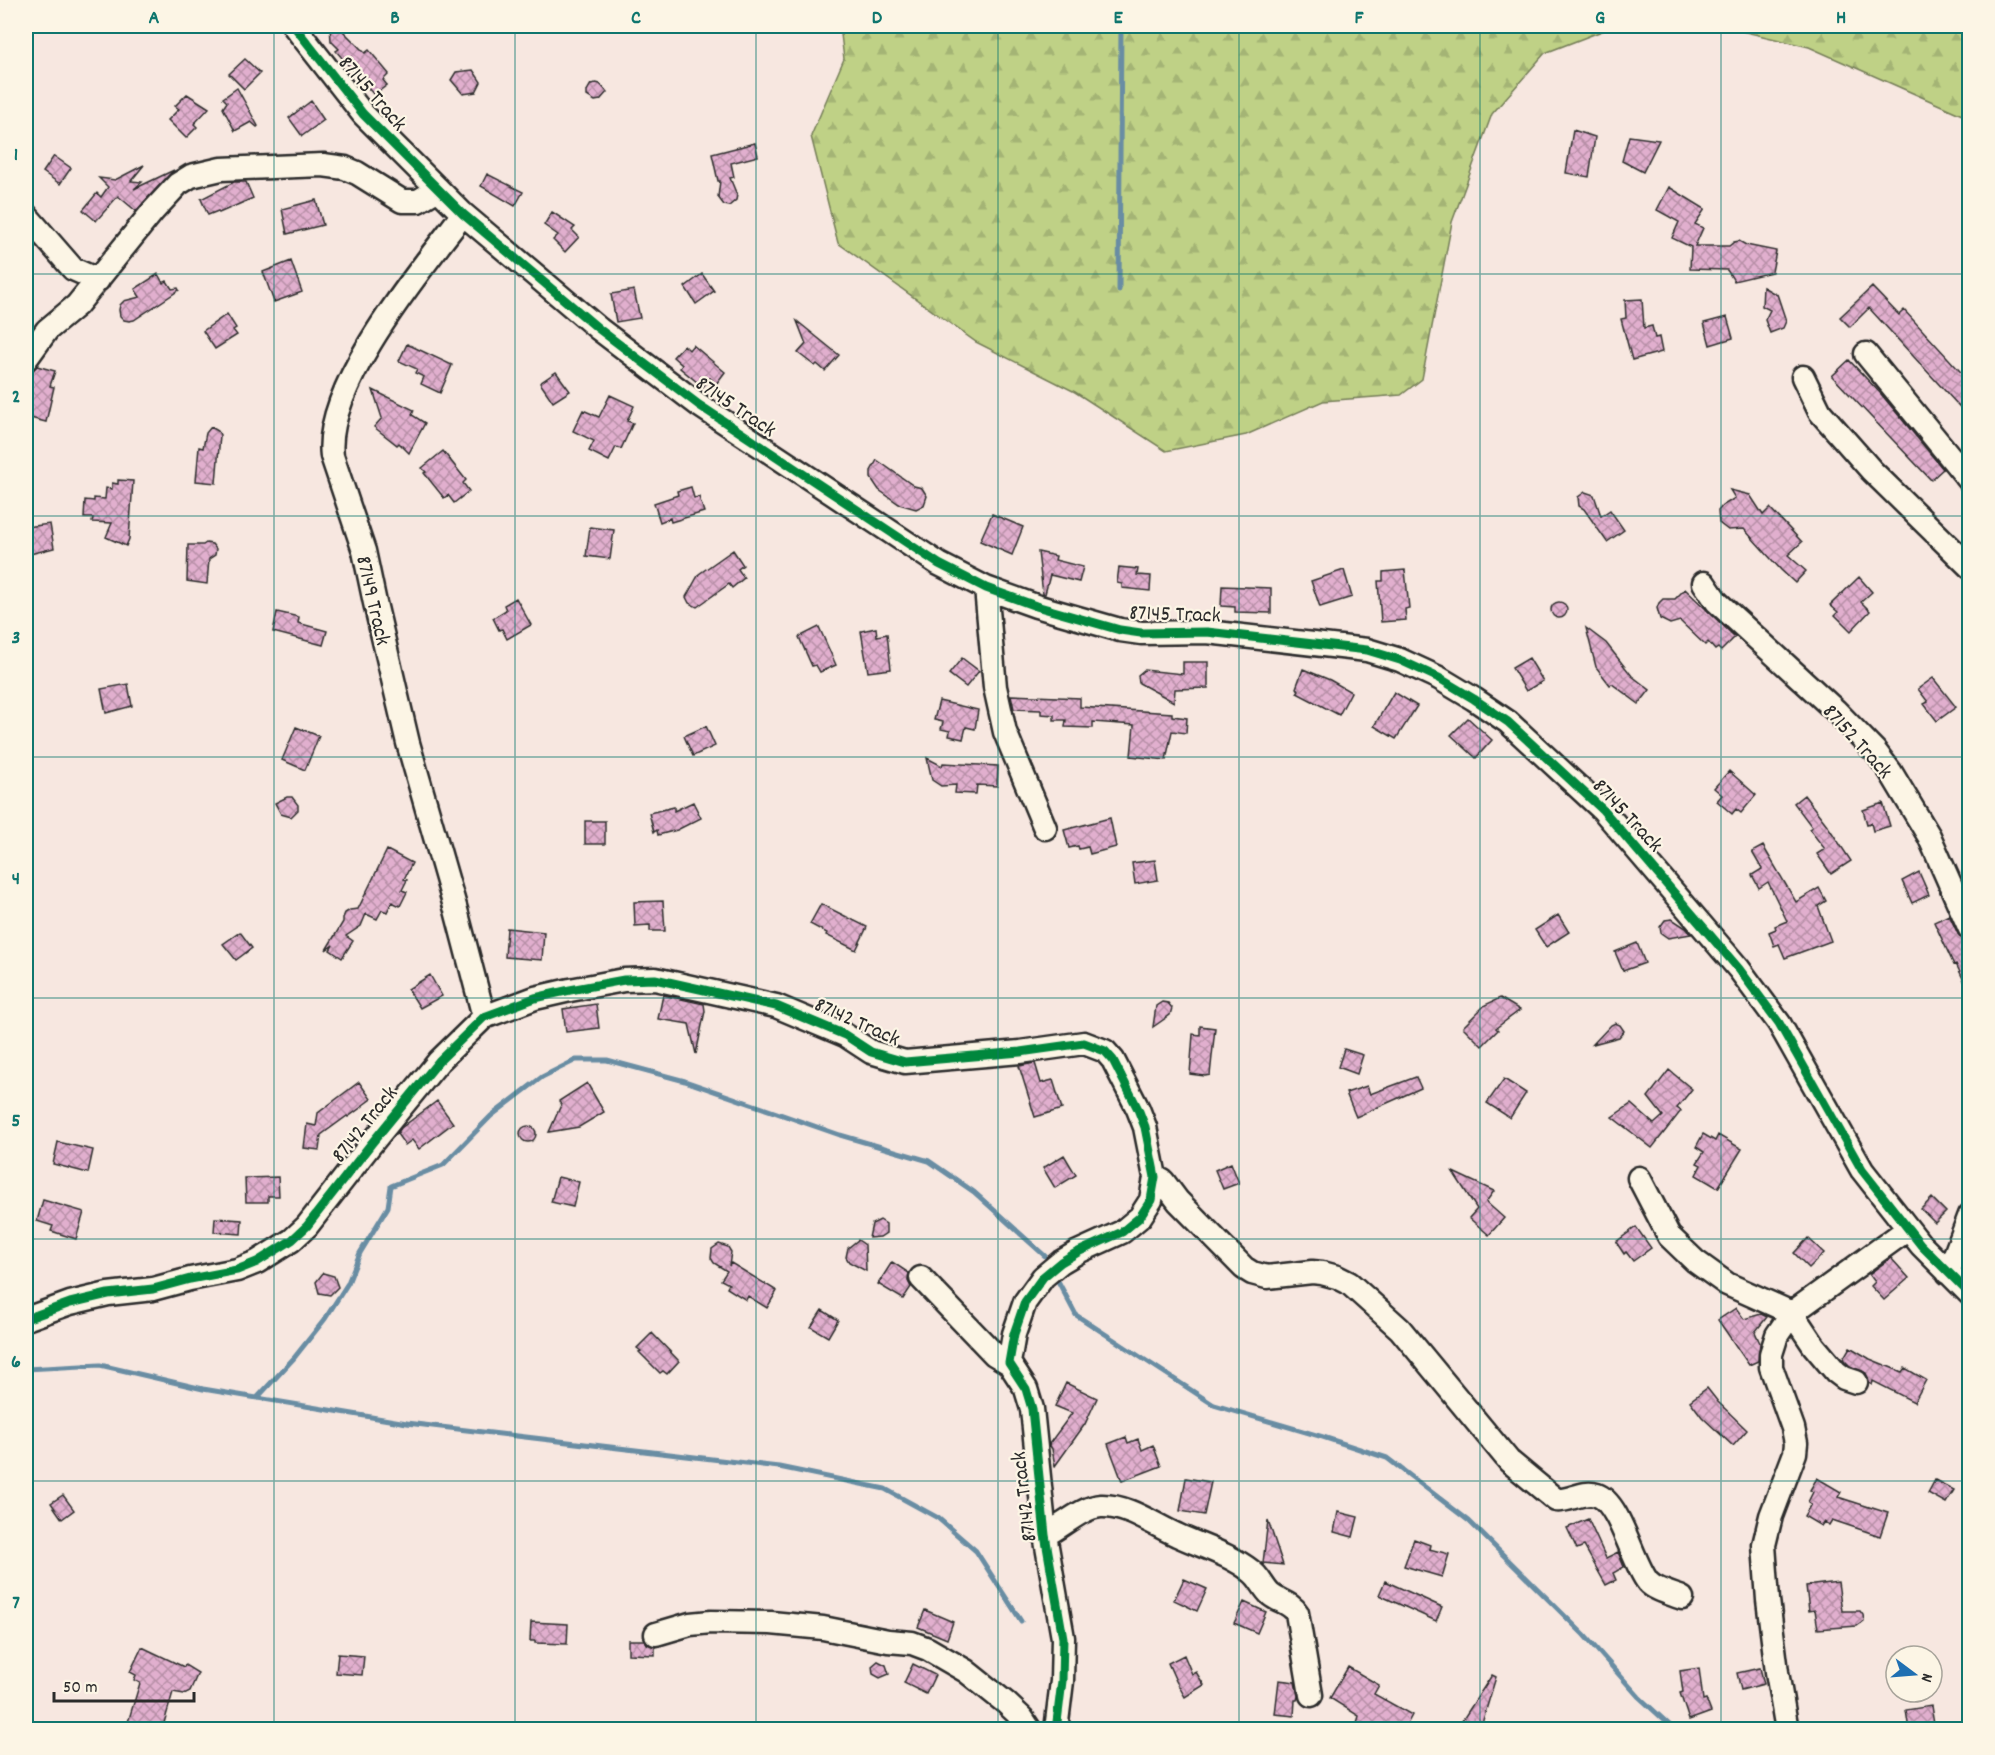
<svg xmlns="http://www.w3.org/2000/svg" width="1995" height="1755" font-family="Dekko,sans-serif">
<defs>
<pattern id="forest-firs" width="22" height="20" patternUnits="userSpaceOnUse" patternTransform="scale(1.5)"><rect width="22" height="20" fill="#bfd186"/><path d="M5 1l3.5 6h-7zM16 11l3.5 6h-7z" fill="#a4b474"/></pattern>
<pattern id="building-cross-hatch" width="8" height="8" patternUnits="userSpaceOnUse" patternTransform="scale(1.5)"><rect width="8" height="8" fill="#e1afce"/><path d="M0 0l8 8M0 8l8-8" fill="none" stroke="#b78fa7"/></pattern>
</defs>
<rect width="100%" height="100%" fill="#f7e7e0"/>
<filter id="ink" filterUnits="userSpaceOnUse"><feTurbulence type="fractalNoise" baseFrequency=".0167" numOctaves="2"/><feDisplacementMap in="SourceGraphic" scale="12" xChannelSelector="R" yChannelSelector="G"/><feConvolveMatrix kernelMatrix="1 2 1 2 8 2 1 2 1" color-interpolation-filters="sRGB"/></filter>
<g filter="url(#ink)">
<!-- forest -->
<path fill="url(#forest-firs)" stroke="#757e58" stroke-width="1.5" d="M840,26H1615L1545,53L1492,114L1452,222L1422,379L1401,395L1323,401L1246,435L1166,451L1075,392L976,342L838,243L811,136L844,59Z
M1720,26H1969V118L1809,47Z"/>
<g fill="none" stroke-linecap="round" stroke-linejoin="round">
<!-- stream -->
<path stroke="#698da3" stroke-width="5" d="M1119,290L1121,26
M1058,1281L1076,1315L1214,1405L1323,1437L1387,1458L1469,1521L1584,1635L1639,1697L1675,1730
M26,1369L100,1365L203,1389L407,1423L779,1467L885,1489L938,1518L976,1551L1021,1621
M257,1398L294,1358L325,1319L348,1283L360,1253L388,1207L391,1186L443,1165L491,1116L542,1077L576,1060H607L685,1081L840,1135L929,1161L974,1192L1045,1256"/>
</g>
<!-- building -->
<path fill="url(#building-cross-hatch)" stroke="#2b2b2b" stroke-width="1.5" d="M330,26H338L365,53L369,50L389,74L383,80L387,85L374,95L336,51L339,49L331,41Z
M245,59L260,73L244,89L229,74Z
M473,70L481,82L476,92L463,94L451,80L456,72Z
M596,83L600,84L607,92L600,100L595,101L587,96V91L591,84Z
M237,88L258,126L257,127L251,122L235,131L223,108L227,102L223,98Z
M187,94L209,108L194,124L197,127L186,138L168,120L179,109L175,106Z
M311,101L324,120L302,136L289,118Z
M1573,130L1595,137L1589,177L1566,173Z
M1629,136L1659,140L1643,172L1622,161Z
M755,143L758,156L731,163L734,177L730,178L737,195L736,200L729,206L724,205L718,197L720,181H718L712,154Z
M54,156L71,168L60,184L43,172Z
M144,165L131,181L142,182L134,189L174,170L136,211L118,196L96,221L83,210L97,193L101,197L108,187L99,178L115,180Z
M487,174L523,192L515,206L481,186Z
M234,182H246L253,198L219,213L218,211L208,215L201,199Z
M1669,187L1705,209L1695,224L1703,228L1695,246H1729L1734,242L1739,241L1746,245L1776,251L1772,272L1734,281L1727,270L1690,269L1691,247L1672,238L1679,222L1657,210Z
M316,200L323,225L287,234L282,209Z
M552,212L575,227L572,230L579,237L565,252L553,240L558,235L544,225Z
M291,261L302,292L274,302L263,272Z
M158,274L163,283L167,281L172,289L178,288L179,290L134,320L129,321L124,320L120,316L119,310L120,305L124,301L140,297L135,289Z
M702,274L714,291L696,304L685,287Z
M1763,287L1777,295V294L1786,321L1783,328L1770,333L1765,320L1770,310L1762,306Z
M1872,287L1899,315L1904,310L1970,382V418L1869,308L1850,327L1840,317Z
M634,290L640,318L616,322L611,294Z
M1642,299L1644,328L1652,326L1655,338L1659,337L1662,352L1632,360L1621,319L1626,318L1625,300Z
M227,314L236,328L233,330L237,335L215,349L203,331Z
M1727,317L1733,338L1710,345L1704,323Z
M797,321L839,355L825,371L817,364L815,366L798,353L806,344Z
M407,344L452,365L440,393L421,384L424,377L415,373L417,369L399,361Z
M684,345L689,350L693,345L725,372L716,384L710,378L703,387L680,368L682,365L673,357Z
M1849,360L1881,394L1943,469L1931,480L1832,376Z
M37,366L55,371L50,386L54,387L46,422L26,417V380L29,381L32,371Z
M556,372L570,391L553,402L540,383Z
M373,390L414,410L412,415L425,423L409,453L399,443L397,445L374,427L382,418Z
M610,395L634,406L627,421L633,423L621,449L616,447L609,461L589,451L594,441L573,431L583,410L599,417Z
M211,427L218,431L220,435L216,483L196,481L199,447L203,448L206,433Z
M443,451L466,480L463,483L469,491L454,503L448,495L444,498L424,473L426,472L422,468Z
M877,460L914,486L922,488L927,496L924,505L916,509L899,504L879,490L871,478V471Z
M118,480L133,481L129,539L126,546L106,537L112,523L92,522L93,518H84L85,500L94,501V498L105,499L106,488L112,489V483L118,484Z
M691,487L694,498L699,497L704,512L671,522L670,518L660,522L654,503L678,495L677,491Z
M1730,490L1750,495L1763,515L1770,508L1802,542L1788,555L1806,571L1795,583L1781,570L1744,529L1728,530L1719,523L1718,511L1722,506L1735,498Z
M1585,492L1594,495L1601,516L1610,510L1624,530L1607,542L1584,509L1579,506L1578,497Z
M992,514L1023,527L1012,555L980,541Z
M50,524L54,548L26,555V527Z
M590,527L614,530L610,559L586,556Z
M206,543L212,544L216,549L215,555L209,559L207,584L187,581L188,545H203Z
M733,550L743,565L738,569L744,578L732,588L729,584L697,607L689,603L686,597L699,574Z
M1038,552L1056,556L1055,560L1083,567L1079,582L1050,575L1045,594H1043Z
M1119,567L1138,569L1137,575L1151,576L1150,591L1122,588V584L1117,583Z
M1344,570L1352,597L1320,607L1311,581Z
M1405,570L1409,608L1405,609L1406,620L1381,622L1378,581H1383V572Z
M1859,577L1872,592L1861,602L1870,611L1851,631L1835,615L1838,612L1830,605Z
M1222,586L1271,588V613L1235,612V607L1221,606Z
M1685,589L1735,637L1721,651L1718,648L1715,650L1708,642L1705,645L1680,621L1670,624L1660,619L1657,608L1659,603L1663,599H1675Z
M516,598L531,625L507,639L502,629L499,630L493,618L506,610L504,605Z
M1551 610a8 8 0 1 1 16 0a8 8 0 1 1-16 0Z
M277,612L299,617L298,623L327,631L323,645L273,632Z
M819,627L836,665L820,672L816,665L812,666L799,637Z
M876,628L877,636L887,634L891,669L868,672L861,631Z
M1586,628L1606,643L1632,676L1650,690L1639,704L1612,684L1610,685L1596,667Z
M962,658L979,671L966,687L949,674Z
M1529,658L1543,681L1526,691L1512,668Z
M1183,662H1208V688L1175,689L1174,702L1139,683L1138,675L1144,670L1183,674Z
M1303,669L1330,680L1351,692L1339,715L1297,693L1299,690L1296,688Z
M1933,678L1956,707L1937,721L1924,704L1928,702L1918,689Z
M128,684L132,706L106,713L101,689Z
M1394,692L1417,706L1396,739L1374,726Z
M1011,695L1080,698V707L1172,713V716L1187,718L1186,733L1172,731L1166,760L1131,756L1134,725L1093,722V728L1065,727L1066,720H1054V715L1041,714V710L1014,709Z
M939,701L978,710L975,729L966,727L963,739L949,736L950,731L941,729L943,722L934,720Z
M1468,718L1492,740L1476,758L1451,735Z
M706,726L715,746L693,756L684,736Z
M296,727L319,736L305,770L282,760Z
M927,758L942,766L943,763L998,766L997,786L977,785L976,794L955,793L956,785L941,786L932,780Z
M1729,771L1756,795L1741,813L1736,809L1732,814L1717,801L1722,795L1714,788Z
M1804,795L1827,825L1851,861L1831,874L1817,854L1825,849L1809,829L1812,827L1794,803Z
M287,797H292L298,805V810L291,817L281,814L275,803Z
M693,802L701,818L677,830L658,835L657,830L654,832L649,813L674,807V811Z
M1883,803L1890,826L1873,831L1871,823L1867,824L1863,810Z
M1110,818L1116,847L1090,854L1088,847L1079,849L1078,846L1069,848L1064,830Z
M585,821H605V844H585Z
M1763,846L1796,902L1819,888L1826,901L1818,906L1831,941L1785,958L1779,944L1774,946L1769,932L1776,929L1775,926L1787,921L1768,882L1759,888L1752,875L1762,869L1752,852Z
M387,850L412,863L404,879L407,880L402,890L407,892L400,906L392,902L387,912L382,910L377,919L366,914L361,926L346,936L353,941L342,958L330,950L333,945L326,950L343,922V918L345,913L350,910L358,909Z
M1155,860L1158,880L1135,884L1132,863Z
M1919,872L1929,895L1912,903L1902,881Z
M663,901L665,931H650V925L635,926L634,902Z
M821,904L867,927L856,950L826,935L827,933L810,924Z
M1558,915L1569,932L1546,947L1535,930Z
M1949,915L1958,934L1966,941L1970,950V993L1956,964L1954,965L1934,922Z
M1672,919L1686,928L1691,934L1668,938L1661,933L1660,927L1665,920Z
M507,928L544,932L542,960L505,957Z
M240,932L252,948L236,960L223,944Z
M1637,943L1645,963L1623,971L1615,952Z
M430,975L442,996L420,1008L408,989Z
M663,995L704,1004L705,1011L696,1054L689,1024L658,1019Z
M1500,998L1520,1010L1496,1028L1498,1030L1482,1046L1463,1027L1485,1005Z
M1162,1002L1168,1003L1172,1008L1170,1015L1153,1027L1156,1006Z
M596,1004L599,1028L566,1032L563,1009Z
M1615,1023L1620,1025L1624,1031L1619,1037L1593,1044L1611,1025Z
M1200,1026L1215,1028L1210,1075L1205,1076L1190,1074L1193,1034L1200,1035Z
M1344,1049L1363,1055L1357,1074L1338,1067Z
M1035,1063L1041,1083L1053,1080L1062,1109L1035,1117L1019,1066Z
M1669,1070L1692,1089L1677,1108L1681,1111L1652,1148L1612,1117L1631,1104L1654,1124L1663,1116L1648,1097Z
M1416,1077L1421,1088L1356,1117L1346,1093L1367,1086L1370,1094Z
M1504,1079L1526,1093L1510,1118L1487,1103Z
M359,1082L371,1099L363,1105V1106L348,1117L347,1116L321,1135L319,1150L304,1148L307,1124L316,1126L318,1113Z
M587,1083L604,1112L579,1127L549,1132L561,1105L559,1101Z
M437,1101L453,1123L419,1149L412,1140L405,1145L397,1134L401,1128Z
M520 1134a8 8 0 1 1 16 0a8 8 0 1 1-16 0Z
M1703,1134L1715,1141L1718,1135L1742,1149L1718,1188L1696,1175L1701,1165L1697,1163L1704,1152L1696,1147Z
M58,1142L93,1150L88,1173L53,1164Z
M1064,1155L1076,1175L1055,1188L1043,1168Z
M1231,1163L1239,1183L1223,1189L1215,1170Z
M1453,1172L1494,1191L1486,1202L1504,1218L1489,1235L1469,1218L1477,1209Z
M278,1177L279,1196H268V1202H246L245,1178Z
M558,1177L579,1182L573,1207L551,1202Z
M1932,1198L1946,1212L1935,1223L1921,1209Z
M43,1200L84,1212L76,1239L51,1231L53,1226L37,1221Z
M215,1218L242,1220L241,1234L214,1232Z
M880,1220L886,1224V1233L880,1237L869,1238L872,1224Z
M1636,1227L1651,1248L1633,1261L1626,1252L1624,1254L1616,1242Z
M1808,1238L1824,1253L1809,1268L1794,1253Z
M858,1240L865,1245L866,1271L849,1262L846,1257L848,1248Z
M719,1244L728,1247L731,1252L729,1266L731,1263L777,1291L767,1308L748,1296L746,1300L727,1288L729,1284L721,1280L727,1271L714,1263L711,1258L712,1249Z
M1891,1258L1909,1278L1884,1300L1871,1286L1875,1282L1869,1274Z
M892,1262L909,1273L908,1281L911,1287L903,1299L878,1284Z
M323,1273L334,1276L338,1287L330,1295L319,1293L316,1282Z
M1736,1308L1744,1319L1761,1314L1767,1317L1755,1332L1760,1343L1758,1361L1749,1365L1718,1320Z
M822,1310L838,1320L828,1337L811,1327Z
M652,1333L679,1361L667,1374L663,1371L660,1373L639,1352L641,1351L637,1348Z
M1850,1347L1870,1359L1902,1372L1905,1368L1926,1380L1914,1402L1873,1381L1872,1385L1869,1383L1866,1373L1850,1366L1843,1359Z
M1066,1383L1097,1398L1085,1424L1055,1466L1052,1449L1049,1444L1072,1413L1055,1406Z
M1707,1388L1718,1402L1747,1430L1733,1446L1702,1417L1690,1401Z
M1126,1437L1128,1443L1138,1439L1142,1450L1153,1445L1161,1466L1122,1481L1108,1444Z
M1186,1478L1211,1482L1204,1515L1180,1511Z
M1817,1478L1841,1492L1838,1497L1888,1513L1880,1536L1832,1520L1829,1525L1824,1522L1821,1526L1804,1516L1811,1504L1808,1502L1813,1492L1810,1490Z
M1935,1480L1954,1490L1946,1503L1928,1493Z
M63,1495L74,1510L62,1519L51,1503Z
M1338,1512L1358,1517L1353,1537L1334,1532Z
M1588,1519L1606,1558L1618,1552L1624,1567L1613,1573L1616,1580L1606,1585L1584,1546L1577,1549L1567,1528Z
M1268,1520L1283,1565L1263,1563Z
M1414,1539L1430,1545L1429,1549L1449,1554L1442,1577L1404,1566Z
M1184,1579L1207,1589L1197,1611L1174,1600Z
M1385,1581L1442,1607L1436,1621L1379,1595Z
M1838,1582L1842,1611H1860L1863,1615L1864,1621L1857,1626L1818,1629L1815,1610L1809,1611L1806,1586Z
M1244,1602L1266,1612L1257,1633L1234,1623Z
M925,1610L953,1622L947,1639L918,1627Z
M531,1622L568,1624L567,1644L535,1643V1641H530Z
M628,1640H645L647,1644L655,1647V1655L628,1654Z
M142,1647L184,1667L185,1665L198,1673L190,1691L184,1694L173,1692L162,1730H131L132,1724L128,1722L140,1683L134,1680L136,1675L130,1672Z
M338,1654L364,1656L362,1675L336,1673Z
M1184,1655L1192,1674L1196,1672L1204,1685L1185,1697L1176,1681L1168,1663Z
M878,1661L886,1665L889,1674L880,1678L873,1674L872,1666Z
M913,1664L935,1675L926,1694L904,1683Z
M1348,1667L1379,1685L1374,1694L1412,1715L1404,1730H1355L1359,1716L1330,1698Z
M1699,1668L1703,1700L1706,1699L1711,1712L1689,1720L1680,1693L1683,1692L1680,1671Z
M1760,1668L1764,1684L1741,1690L1737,1673Z
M1492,1675L1496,1677L1480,1730H1456Z
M1279,1680L1295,1682L1298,1696L1297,1700H1295L1294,1716L1275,1714Z
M1931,1706L1935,1730H1909L1906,1710Z"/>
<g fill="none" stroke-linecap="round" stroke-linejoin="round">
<defs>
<path id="minor" d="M294,26L363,114L463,214L599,329L699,405L939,564L986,588L1036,606L1120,630L1141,633L1207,632L1367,650L1400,660L1439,678L1474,699L1508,722L1603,810L1739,969L1779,1023L1862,1170L1921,1245L1970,1294
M463,214C422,268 323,386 332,456L364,551L375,603L408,743L456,910L484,1017
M26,215L73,269L98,280
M1866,354L1970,481
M26,359L47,330L77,305L153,211L178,184L191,176L221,169L323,165L345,168L357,173L402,201H418L438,189
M1803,377L1820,412L1872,471L1970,567
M1704,583L1717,602L1835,710L1875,751L1890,771L1929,836L1970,929
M986,588L995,687L1005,732L1045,828
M1155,1177L1163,1181L1178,1201L1244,1268L1252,1273L1267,1277L1312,1272L1322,1273L1337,1277L1349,1283L1400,1329L1509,1461L1556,1500C1570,1502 1582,1490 1597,1495C1620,1503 1632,1562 1648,1582C1655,1590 1672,1594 1682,1598
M1639,1178L1669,1236L1695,1261L1727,1284L1792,1313L1814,1346L1836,1372L1844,1378L1856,1382
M1948,1273L1970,1215
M921,1278L994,1354L1009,1363
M26,1319L70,1303L108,1294L153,1289L190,1279L237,1270L257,1262L292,1240L307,1226L371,1144L439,1061L484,1017L535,998L570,990L624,980L655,979L776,1006L845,1035L871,1052L905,1062L1020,1052L1084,1043L1105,1051L1113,1060L1138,1109L1145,1127L1155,1177L1151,1200L1140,1217L1122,1232L1078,1252L1061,1262L1043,1277L1025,1302L1014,1334L1009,1363L1026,1389L1032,1409L1045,1535L1063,1638L1062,1681L1056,1730
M1045,1535C1062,1527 1082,1507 1101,1506C1128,1505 1154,1525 1177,1535C1203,1547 1229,1554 1251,1571C1260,1577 1263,1588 1271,1595C1280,1602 1291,1603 1297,1613L1311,1695
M656,1634L690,1624L711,1622L771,1623L823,1628L888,1641L912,1643L928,1649L966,1671L1006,1703L1022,1718L1030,1730
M1787,1730L1777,1672L1768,1600L1764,1545L1771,1516L1795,1453L1796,1443L1793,1428L1771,1367V1354L1777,1335L1792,1313L1908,1229"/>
</defs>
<!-- minor casing -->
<use href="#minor" stroke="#2b2b2b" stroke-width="27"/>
<!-- minor -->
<use href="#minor" stroke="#fcf5e5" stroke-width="22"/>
<defs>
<path id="cycleway" d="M294,26L363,114L463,214L599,329L699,405L939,564L986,588L1036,606L1120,630L1141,633L1207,632L1367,650L1400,660L1439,678L1474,699L1508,722L1603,810L1739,969L1779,1023L1862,1170L1921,1245L1970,1294
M26,1319L70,1303L108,1294L153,1289L190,1279L237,1270L257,1262L292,1240L307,1226L371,1144L439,1061L484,1017L535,998L570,990L624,980L655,979L776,1006L845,1035L871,1052L905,1062L1020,1052L1084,1043L1105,1051L1113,1060L1138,1109L1145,1127L1155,1177L1151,1200L1140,1217L1122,1232L1078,1252L1061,1262L1043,1277L1025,1302L1014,1334L1009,1363L1026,1389L1032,1409L1045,1535L1063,1638L1062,1681L1056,1730"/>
</defs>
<!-- cycleway casing -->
<use href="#cycleway" stroke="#fcf5e5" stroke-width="13"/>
<!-- cycleway -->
<use href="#cycleway" stroke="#00873e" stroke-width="9"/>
</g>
</g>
<!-- grid -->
<path fill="none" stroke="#0f766e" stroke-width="1.5" stroke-opacity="0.55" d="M274,26V1730M515,26V1730M756,26V1730M998,26V1730M1239,26V1730M1480,26V1730M1721,26V1730M26,274H1970M26,516H1970M26,757H1970M26,998H1970M26,1239H1970M26,1481H1970"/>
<g text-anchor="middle" stroke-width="4.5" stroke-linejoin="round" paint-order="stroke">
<!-- street labels -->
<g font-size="22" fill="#2b2b2b" stroke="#fcf5e5">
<text transform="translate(374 92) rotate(49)" y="8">87145 Track</text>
<text transform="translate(737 405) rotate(34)" y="8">87145 Track</text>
<text transform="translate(375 600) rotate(77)" y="8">87149 Track</text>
<text transform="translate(1175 612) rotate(2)" y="8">87145 Track</text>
<text transform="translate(1859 740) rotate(48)" y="8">87152 Track</text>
<text transform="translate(1629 814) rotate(47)" y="8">87145 Track</text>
<text transform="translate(858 1020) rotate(24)" y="8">87142 Track</text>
<text transform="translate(363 1123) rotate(-51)" y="8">87142 Track</text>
<text transform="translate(1022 1497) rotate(-97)" y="8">87142 Track</text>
</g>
</g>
<!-- margin -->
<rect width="1995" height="1755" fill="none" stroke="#fcf5e5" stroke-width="66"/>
<!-- north arrow -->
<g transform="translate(1914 1674) rotate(106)"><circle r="28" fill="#fcf5e5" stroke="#a8a49b" stroke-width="1.5"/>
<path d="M0-4.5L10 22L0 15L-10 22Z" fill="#1f6fb2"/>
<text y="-9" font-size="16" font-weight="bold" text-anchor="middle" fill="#2b2b2b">N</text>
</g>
<!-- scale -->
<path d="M54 1692v9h140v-9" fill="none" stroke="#2b2b2b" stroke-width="3"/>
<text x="63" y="1692" font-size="18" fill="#2b2b2b" stroke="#fcf5e5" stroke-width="4.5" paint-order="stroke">50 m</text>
<rect x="33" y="33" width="1929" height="1689" fill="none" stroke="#0f766e" stroke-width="2"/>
<g font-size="20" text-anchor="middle" font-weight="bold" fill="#0f766e">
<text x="154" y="23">A</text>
<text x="395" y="23">B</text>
<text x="636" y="23">C</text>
<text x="877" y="23">D</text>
<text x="1118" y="23">E</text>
<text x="1359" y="23">F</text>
<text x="1600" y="23">G</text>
<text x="1841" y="23">H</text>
<text x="16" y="160">1</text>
<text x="16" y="402">2</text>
<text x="16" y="643">3</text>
<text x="16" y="884">4</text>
<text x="16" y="1126">5</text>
<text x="16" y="1367">6</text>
<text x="16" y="1608">7</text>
</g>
</svg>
